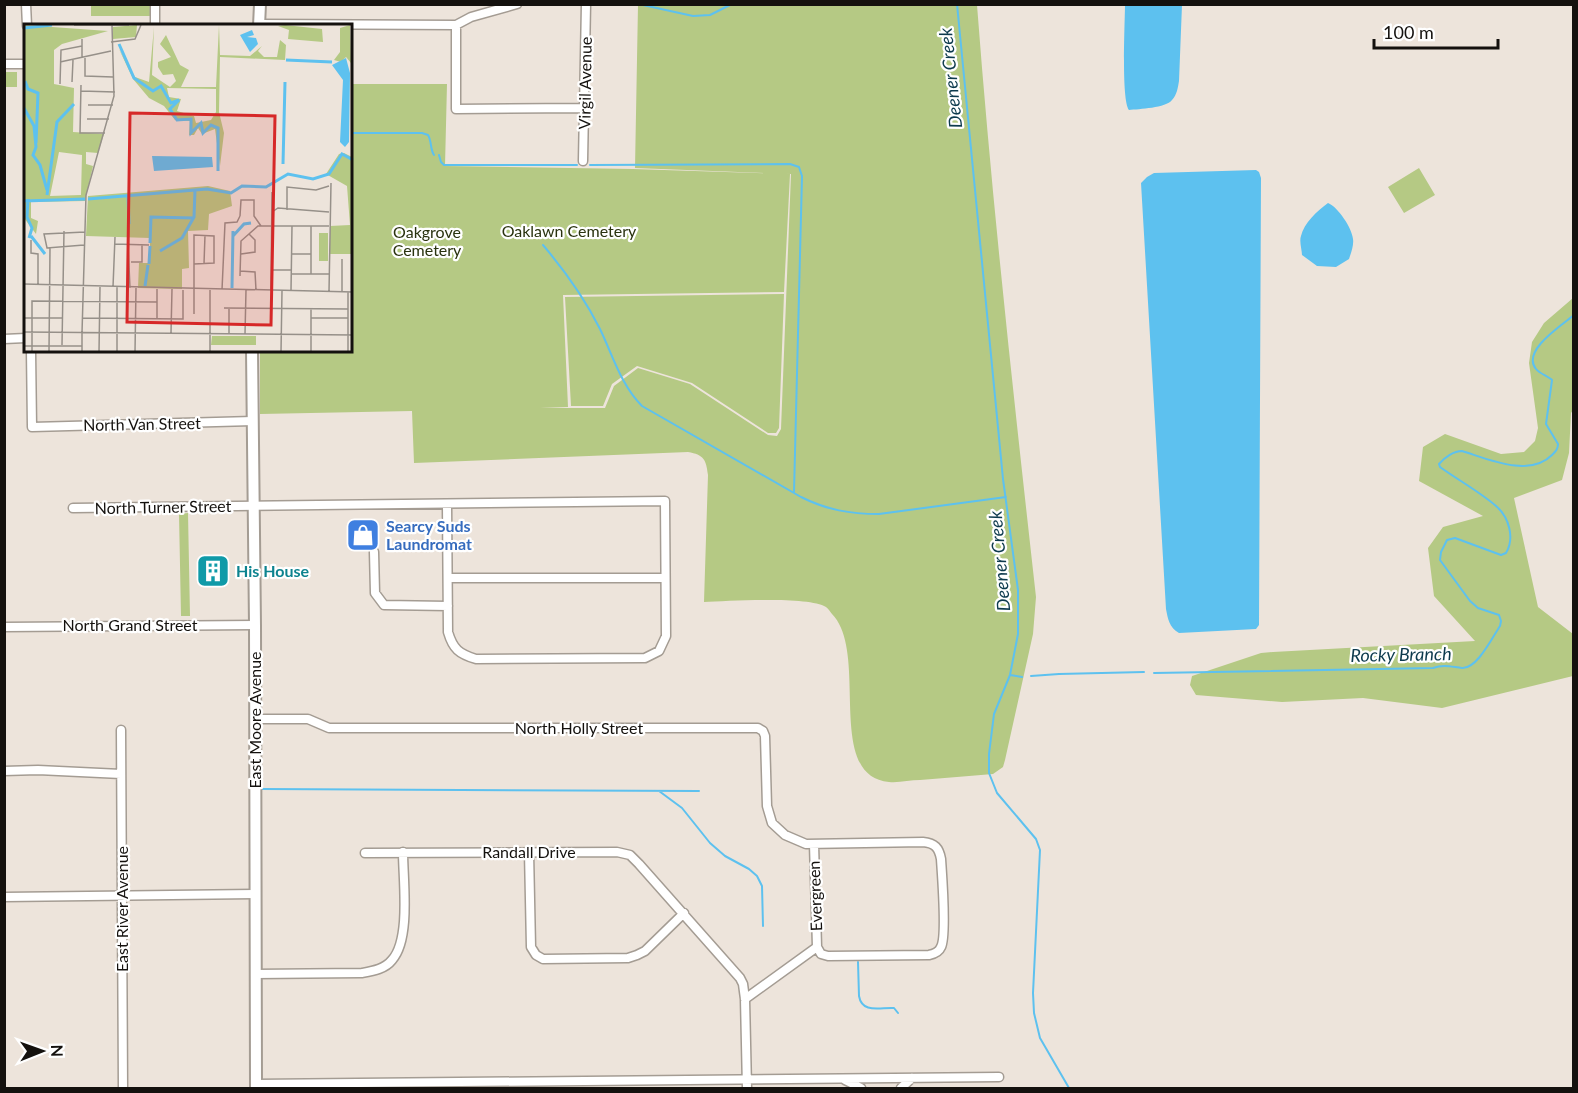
<svg xmlns="http://www.w3.org/2000/svg" width="1578" height="1093" font-family="Lato,sans-serif">
<rect width="100%" height="100%" fill="#ede4db"/>
<!-- green -->
<path fill="#b5c984" d="M91,5H151V16H91Z
M638,5H977C992,203 1014,400 1036,597L1033,634L1005,760L1003,767L993,774C969,776 945,778 920,780C910,780 899,783 889,782C824,776 870,653 832,614C830,612 829,609 826,607C808,596 729,601 704,602L708,475C706,459 704,455 688,452L414,463L412,411L260,414V351H351V84H447L445,166L633,169L790,174L784,292L563,295L568,407L540,408H605L614,386L638,368L690,384L768,435L777,436L781,429L791,174L635,168Z
M5,72H17V87H5Z
M1419,168L1435,195L1404,213L1388,187Z
M784,294L779,428L776,433H768L692,383L637,366L612,384L603,406H571L565,297Z
M1573,298V410L1571,413L1569,453L1562,480L1514,498L1538,607L1573,634V676L1442,708L1363,698L1282,702L1196,695L1190,685L1192,676L1261,653L1273,652L1475,641L1434,596L1428,548L1443,527L1483,516L1419,481L1423,447L1445,434L1501,454L1524,452L1535,441L1538,428L1529,363L1532,342L1544,323Z
M188,513L190,616H181L179,514Z"/>
<!-- water -->
<path fill="#5dc1ef" d="M1125,5H1182L1179,81C1178,87 1177,95 1172,100C1166,108 1139,109 1129,110C1121,99 1125,23 1125,5Z
M1256,170L1259,172L1261,178L1259,625L1256,629L1179,633C1169,627 1168,619 1166,609L1141,183L1147,177L1154,173Z
M1328,203C1338,207 1352,228 1353,239C1354,245 1351,253 1349,259L1336,267L1317,266L1302,255C1302,250 1299,241 1301,236C1304,223 1317,211 1328,203Z"/>
<g fill="none" stroke-linecap="round" stroke-linejoin="round">
<!-- stream -->
<path stroke="#5dc1ef" stroke-width="2" d="M957,4L1003,479L1018,590V634L1010,675L994,714L989,754V773L997,793L1036,839L1040,850L1033,993L1034,1013L1040,1038L1069,1088
M643,5L693,16L710,15L732,4
M351,133H422L428,135C432,142 430,149 434,155
M439,155L441,162L444,165H577
M590,165L790,164L799,167L802,176L794,492
M543,245C565,271 585,299 600,329C613,356 621,385 642,406L801,497C827,510 850,514 879,514L1006,497
M1154,673L1433,668C1444,664 1452,667 1462,668C1477,669 1492,638 1500,626L1501,621L1499,615L1478,608L1470,601L1440,560L1441,552L1447,540L1455,538L1501,555L1506,553C1515,538 1509,517 1496,506C1480,492 1458,480 1440,467L1439,464C1445,457 1454,451 1462,451C1488,459 1529,478 1552,455C1556,451 1558,449 1558,444L1546,424L1552,380C1548,376 1540,374 1536,369C1521,351 1562,325 1574,315
M1010,675L1022,677
M1031,676L1059,674L1144,672
M262,789L699,791
M659,791L682,808L710,843L725,856L749,869L757,876L762,886L763,926
M858,962L859,996C862,1014 881,1007 894,1008L898,1013"/>
<defs>
<path id="minor" d="M26,4L27,26
M155,4V26
M259,24L456,25L471,17L517,4
M456,25V109L584,108
M4,64H26
M583,161L586,4
M4,339L26,338
M31,351L32,427L253,421
M73,508L665,501L666,636L659,651L645,658L476,659C459,654 453,649 448,632L447,504
M374,552L375,593L384,605L448,606
M448,578H665
M4,627L255,625
M255,719H308L329,728H758L763,731L765,736L767,806L772,823L785,835L806,844L923,842C935,843 939,848 941,859C942,875 947,936 941,947C939,952 934,954 929,955L828,956L821,954L817,947L745,999
M121,730L123,1088
M4,771L38,770L121,774
M814,844L817,947
M529,852L531,947L536,955L543,959L628,958L637,955L645,951L684,913
M365,853L617,852L630,855L639,864L740,978L743,984L745,999L747,1088
M4,897L255,894
M255,974L362,973C373,971 385,969 392,960C411,939 403,880 403,852
M845,1080L861,1088
M256,1084L999,1077
M901,1088L912,1078"/>
<path id="tertiary" d="M259,26L260,4
M252,351L255,625L256,1088"/>
</defs>
<!-- minor casing -->
<use href="#minor" stroke="#a49c93" stroke-width="11"/>
<!-- tertiary casing -->
<use href="#tertiary" stroke="#a49c93" stroke-width="14"/>
<!-- minor -->
<use href="#minor" stroke="#fff" stroke-width="8"/>
<!-- tertiary -->
<use href="#tertiary" stroke="#fff" stroke-width="10"/>
</g>
<!-- icons -->
<defs>
<symbol id="shop-square" viewBox="-11 -11 22 22"><rect x="-9" y="-9" width="18" height="18" rx="4" fill="#3f7fe0" stroke="#fff"/><path d="M-5-2.5h2.3a2.7 3.5 0 0 1 5.4 0H5L5.5 6h-11ZM-1.5-2.5h3a1.5 2.3 0 0 0-3 0Z" fill="#fff"/></symbol>
<symbol id="building-square" viewBox="-11 -11 22 22"><rect x="-9" y="-9" width="18" height="18" rx="4" fill="#0f9aa8" stroke="#fff"/><path d="M-4-6H4V6H1V3H-1V6H-4ZM-2.5-4.3h1.7v1.8h-1.7ZM.8-4.3h1.7v1.8H.8ZM-2.5-1h1.7V.8h-1.7ZM.8-1h1.7V.8H.8Z" fill="#fff"/></symbol>
</defs>
<g fill-rule="evenodd">
<use href="#shop-square" x="344" y="516" width="38" height="38"/>
<use href="#building-square" x="194" y="552" width="38" height="38"/>
</g>
<g text-anchor="middle" stroke-width="4.5" stroke-linejoin="round" paint-order="stroke">
<!-- street labels -->
<g font-size="16" fill="#14110e" stroke="#fff">
<text transform="translate(585 83) rotate(-89)" y="6">Virgil Avenue</text>
<text transform="translate(142 424) rotate(-1)" y="6">North Van Street</text>
<text transform="translate(163 507) rotate(-1)" y="6">North Turner Street</text>
<text x="130" y="631">North Grand Street</text>
<text transform="translate(255 720) rotate(-90)" y="6">East Moore Avenue</text>
<text x="579" y="734">North Holly Street</text>
<text x="529" y="858">Randall Drive</text>
<text transform="translate(815 896) rotate(-92)" y="6">Evergreen</text>
<text transform="translate(122 909) rotate(-90)" y="6">East River Avenue</text>
</g>
<!-- park labels -->
<g font-size="16" fill="#2a330f" stroke="#fff">
<text x="569" y="237">Oaklawn Cemetery</text>
<text x="427" y="238">Oakgrove<tspan x="427" dy="18">Cemetery</tspan></text>
</g>
<!-- shop labels -->
<g font-size="16" font-weight="bold" fill="#366cbe" stroke="#fff" text-anchor="start">
<text x="386" y="532">Searcy Suds<tspan x="386" dy="18">Laundromat</tspan></text>
</g>
<!-- culture labels -->
<g font-size="16" font-weight="bold" fill="#0d838f" stroke="#fff" text-anchor="start">
<text x="236" y="577">His House</text>
</g>
<!-- water labels -->
<g font-size="18" font-style="italic" fill="#0d3a4d" stroke="#fff">
<text transform="translate(951 78) rotate(-96)" y="6">Deener Creek</text>
<text transform="translate(1000 561) rotate(-95)" y="6">Deener Creek</text>
<text transform="translate(1401 655) rotate(-1)" y="6">Rocky Branch</text>
</g>
</g>
<!-- overview -->
<g transform="translate(24 24)">
<rect width="328" height="328" fill="#ede4db"/>
<path d="M0,1L84,7L38,20L30,26V60L50,64L49,108L80,110L74,129L62,128V140L69,142L61,177L7,178V194L14,197L12,210L0,194ZM35,128L58,131L57,171L26,172ZM113,1L112,13L89,15V3ZM195,1L196,31L226,32L238,22L234,27L240,33H253L256,16L262,21L261,36L196,33L195,88L200,109L196,142L191,105L178,110L174,104L170,111H165L166,97L151,96L140,82L125,74L109,55L95,25L111,53L125,58L130,3L128,51L146,63L152,57L149,50L139,51L134,43V38L147,33L136,20L142,11L156,41L165,46L157,63H192ZM143,64L192,65V88L187,96L172,99L170,92L153,87L157,75L145,73ZM261,1L298,5L299,18L264,15L265,6L254,2ZM326,1L327,39L322,33L317,38L310,36L316,28V4ZM320,129L328,133V230H306V202L326,201L323,162L302,150L315,130ZM184,162L206,167L208,182L185,190L184,206L164,207L165,244L158,245V265L114,264L115,239H126V214L62,212L64,172ZM295,209H304V237H295ZM188,312H232V321H187Z" fill="#b5c984" fill-rule="evenodd"/>
<path d="M228,6L230,11L223,13L232,14L234,20L226,28L216,11ZM322,34L326,49L325,118L321,123L316,118L319,56L308,41ZM128,132L188,133L189,143L130,147Z" fill="#5dc1ef"/>
<path fill="none" stroke="#5dc1ef" stroke-width="3" d="M0,4L28,1M95,20L110,54L129,67L137,62L147,79L155,76L146,85L153,96L167,95V109L177,99L179,109L187,101L194,104V147M262,36L308,38M1,57L4,65L14,69L12,119M0,84L10,102L12,123L9,131L16,141L23,166M259,140L261,58M23,171L33,98L50,80M104,171L105,200M4,175L3,193L8,204L5,214M64,175L183,165L207,169L218,162L242,163L264,150L289,155L305,150L318,130L329,136M0,177L61,175M7,212L21,230M209,212L220,200L227,199M126,219L127,193L170,194M136,227L158,214L170,193L171,166M125,240L126,222M121,262L124,241M208,264L209,207"/>
<path fill="none" stroke="#969089" stroke-width="1.5" d="M50,1H105M58,15V34M87,18L111,15L117,1M61,34V52L89,53M36,38L87,27M48,58L49,36M36,60L37,26L58,22M57,61L56,109H81M57,67L91,68M64,81H89M63,95H85M263,186V163L292,166L305,162M248,188L254,184L305,188M216,192L217,176H230V192L237,202M7,216V229L14,230V261M90,220L125,221M104,220L106,264M60,221L23,224L20,210L61,208M217,230L231,228V216L225,210M268,230H287M318,235V268M107,238H118V221M180,240L181,211M247,246H267M216,247L231,248L232,266M267,250H305M287,250V202M216,252L217,217L234,202H305M0,260L329,268M89,263L91,213M186,266V328M198,266L201,199L213,198L216,192M247,267L248,168M267,267L268,202M305,268L307,159M324,268V328M200,284L324,285M170,290V211L190,212V239L170,240M0,294H39M58,294L159,295V266M287,294H324M133,295V265M0,308L329,311M58,309L62,171L90,72L88,1M147,309L148,265M205,310V284M221,310L222,266M38,321L40,207M0,322H58M8,328V277L133,278M25,328L26,224M58,328V309M75,328L76,263M93,328V263M111,328L112,264M257,328L258,267M287,328V285"/>
<path fill="#d62828" fill-opacity="0.15" stroke="#d62828" stroke-width="3" d="M106,89L251,92L247,301L103,298Z"/>
<rect width="328" height="328" fill="none" stroke="#14110e" stroke-width="3"/>
</g>
<!-- border -->
<rect width="1578" height="1093" fill="none" stroke="#14110e" stroke-width="12"/>
<!-- north arrow -->
<g transform="translate(42 1051) rotate(89)" stroke="#ffffff" stroke-width="4.5" paint-order="stroke">
<path d="M0-4.5L10 22L0 15L-10 22Z" fill="#14110e"/>
<text y="-9" font-size="16" font-weight="bold" text-anchor="middle" fill="#14110e">N</text>
</g>
<!-- scale -->
<path d="M1374 39v9h124v-9" fill="none" stroke="#14110e" stroke-width="3"/>
<text x="1383" y="39" font-size="18" fill="#14110e" stroke="#ffffff" stroke-width="4.5" paint-order="stroke">100 m</text>
</svg>
